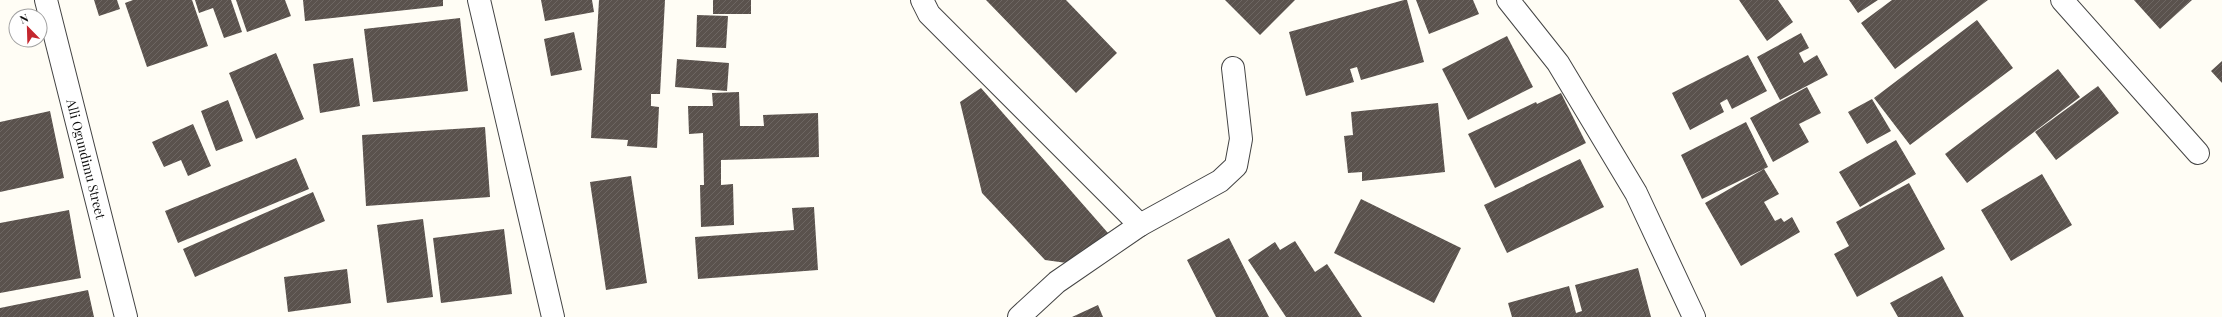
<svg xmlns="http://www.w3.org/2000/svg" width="2222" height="317" font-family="'Playfair Display',serif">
<defs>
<pattern id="building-hatch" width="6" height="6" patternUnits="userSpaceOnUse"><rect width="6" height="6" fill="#5a524d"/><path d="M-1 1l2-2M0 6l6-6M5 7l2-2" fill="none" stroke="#6d6662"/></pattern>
</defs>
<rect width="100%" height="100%" fill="#fffdf5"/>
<!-- building -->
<path fill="url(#building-hatch)" d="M94,0H117L120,9L99,16Z
M133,0H192L208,46L147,67L125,3Z
M195,0H231L242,32L224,38L213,8L199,13Z
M236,0H285L291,16L247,32Z
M303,0H443V6L305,21Z
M541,0H592L594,12L545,21Z
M599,0H665L660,94H651V106L659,107L657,148L627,146L628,140L591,138Z
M713,0H751V14H713Z
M986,0H1066L1117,53L1076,93Z
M1225,0H1295L1260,35Z
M1404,0H1407L1424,62L1361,80L1357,67L1350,69L1354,82L1306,96L1289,32Z
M1416,0H1473L1479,14L1429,34Z
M1739,0H1778L1793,22L1767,41Z
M1849,0H1878L1858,13Z
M1892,0H1988L1895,69L1861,23Z
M2134,0H2192L2160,29Z
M697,15L728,16L726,48L696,47Z
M460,18L468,91L373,102L364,29Z
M1977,20L2013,68L1910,145L1874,98Z
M574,32L582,70L551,76L544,39Z
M1801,33L1809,48L1799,53L1804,63L1817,55L1828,75L1780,100L1757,57Z
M1507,36L1533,87L1468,120L1442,69Z
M276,53L304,119L256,139L229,73Z
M1748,55L1767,91L1732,109L1727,99L1720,103L1724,112L1690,130L1672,93Z
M353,58L360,106L320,113L313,64Z
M677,59L729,63L727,91L675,87Z
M2222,61V83L2211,71Z
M2058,69L2080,97L1967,183L1945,154Z
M2098,86L2119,113L2056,160L2035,132Z
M1807,87L1821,113L1799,124L1809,142L1773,162L1750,118Z
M981,88L1108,233L1074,264L1045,260L982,193L960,102Z
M739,92L740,126H764L763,115L818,113L819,157L721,160V185L733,184L734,225L701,227L700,185H704L703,133L689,134L688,106H713L712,93Z
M1561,93L1586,143L1495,188L1468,134L1536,102L1537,104Z
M1872,99L1891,131L1867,144L1848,112Z
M228,100L243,141L216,151L201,111Z
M1438,103L1445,172L1362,181V172L1348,173L1344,136L1353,135L1351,112Z
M50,111L64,178L0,192V122Z
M1746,122L1768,167L1702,199L1681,155Z
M193,124L211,166L188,176L181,160L164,167L152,142Z
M485,127L490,197L366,206L362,135Z
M1896,140L1916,174L1860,207L1839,172Z
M296,158L309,189L178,243L165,211Z
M1580,159L1604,207L1507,253L1484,205Z
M1764,169L1779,194L1764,202L1775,221L1781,218L1784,222L1792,217L1800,232L1741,266L1705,203Z
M2042,174L2072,225L2011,261L1981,210Z
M631,176L647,283L606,290L590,182Z
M1909,183L1945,249L1857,297L1834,254L1849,246L1836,222Z
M313,192L325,221L195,277L183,249Z
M1361,199L1461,248L1434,303L1334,253Z
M814,207L818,270L698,279L695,237L794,230L792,208Z
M69,210L81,278L0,293V223Z
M423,219L433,297L387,303L377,225Z
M504,229L512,294L441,303L433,238Z
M1229,238L1269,317H1216L1187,260Z
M1295,241L1315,272L1327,264L1362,317H1286L1248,260L1275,242L1280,250Z
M1638,268L1651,317H1512L1508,303L1569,286L1576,313L1582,311L1575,285Z
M347,269L351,303L288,312L284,277Z
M1942,276L1964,317H1898L1890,303Z
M88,290L94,317H0V308Z
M1098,305L1103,317H1072Z"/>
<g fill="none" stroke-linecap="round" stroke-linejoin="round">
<defs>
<g id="minor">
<path id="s1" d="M46,0L126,317"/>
<path d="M479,0L553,317"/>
<path d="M922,0L929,14L1140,225"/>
<path d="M1508,0L1558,63L1636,193L1694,317"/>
<path d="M2062,0L2198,153"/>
<path d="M1019,317L1057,282L1140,225L1220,181L1236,166L1241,139L1233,68"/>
</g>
</defs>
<!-- minor casing -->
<use href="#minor" stroke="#444" stroke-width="24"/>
<!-- minor -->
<use href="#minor" stroke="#fff" stroke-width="22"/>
</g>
<g text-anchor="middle" stroke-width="4" stroke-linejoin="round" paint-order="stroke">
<!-- street labels -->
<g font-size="13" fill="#111" stroke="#fff">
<text dy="5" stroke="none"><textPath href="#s1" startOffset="164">Alli Ogundimu Street</textPath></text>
</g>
</g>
<!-- north arrow -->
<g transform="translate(28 28) rotate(337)"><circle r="19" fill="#ffffff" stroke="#a0a0a0"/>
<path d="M0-3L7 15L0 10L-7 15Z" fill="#c4262e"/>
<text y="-6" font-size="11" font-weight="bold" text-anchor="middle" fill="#111111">N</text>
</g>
</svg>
